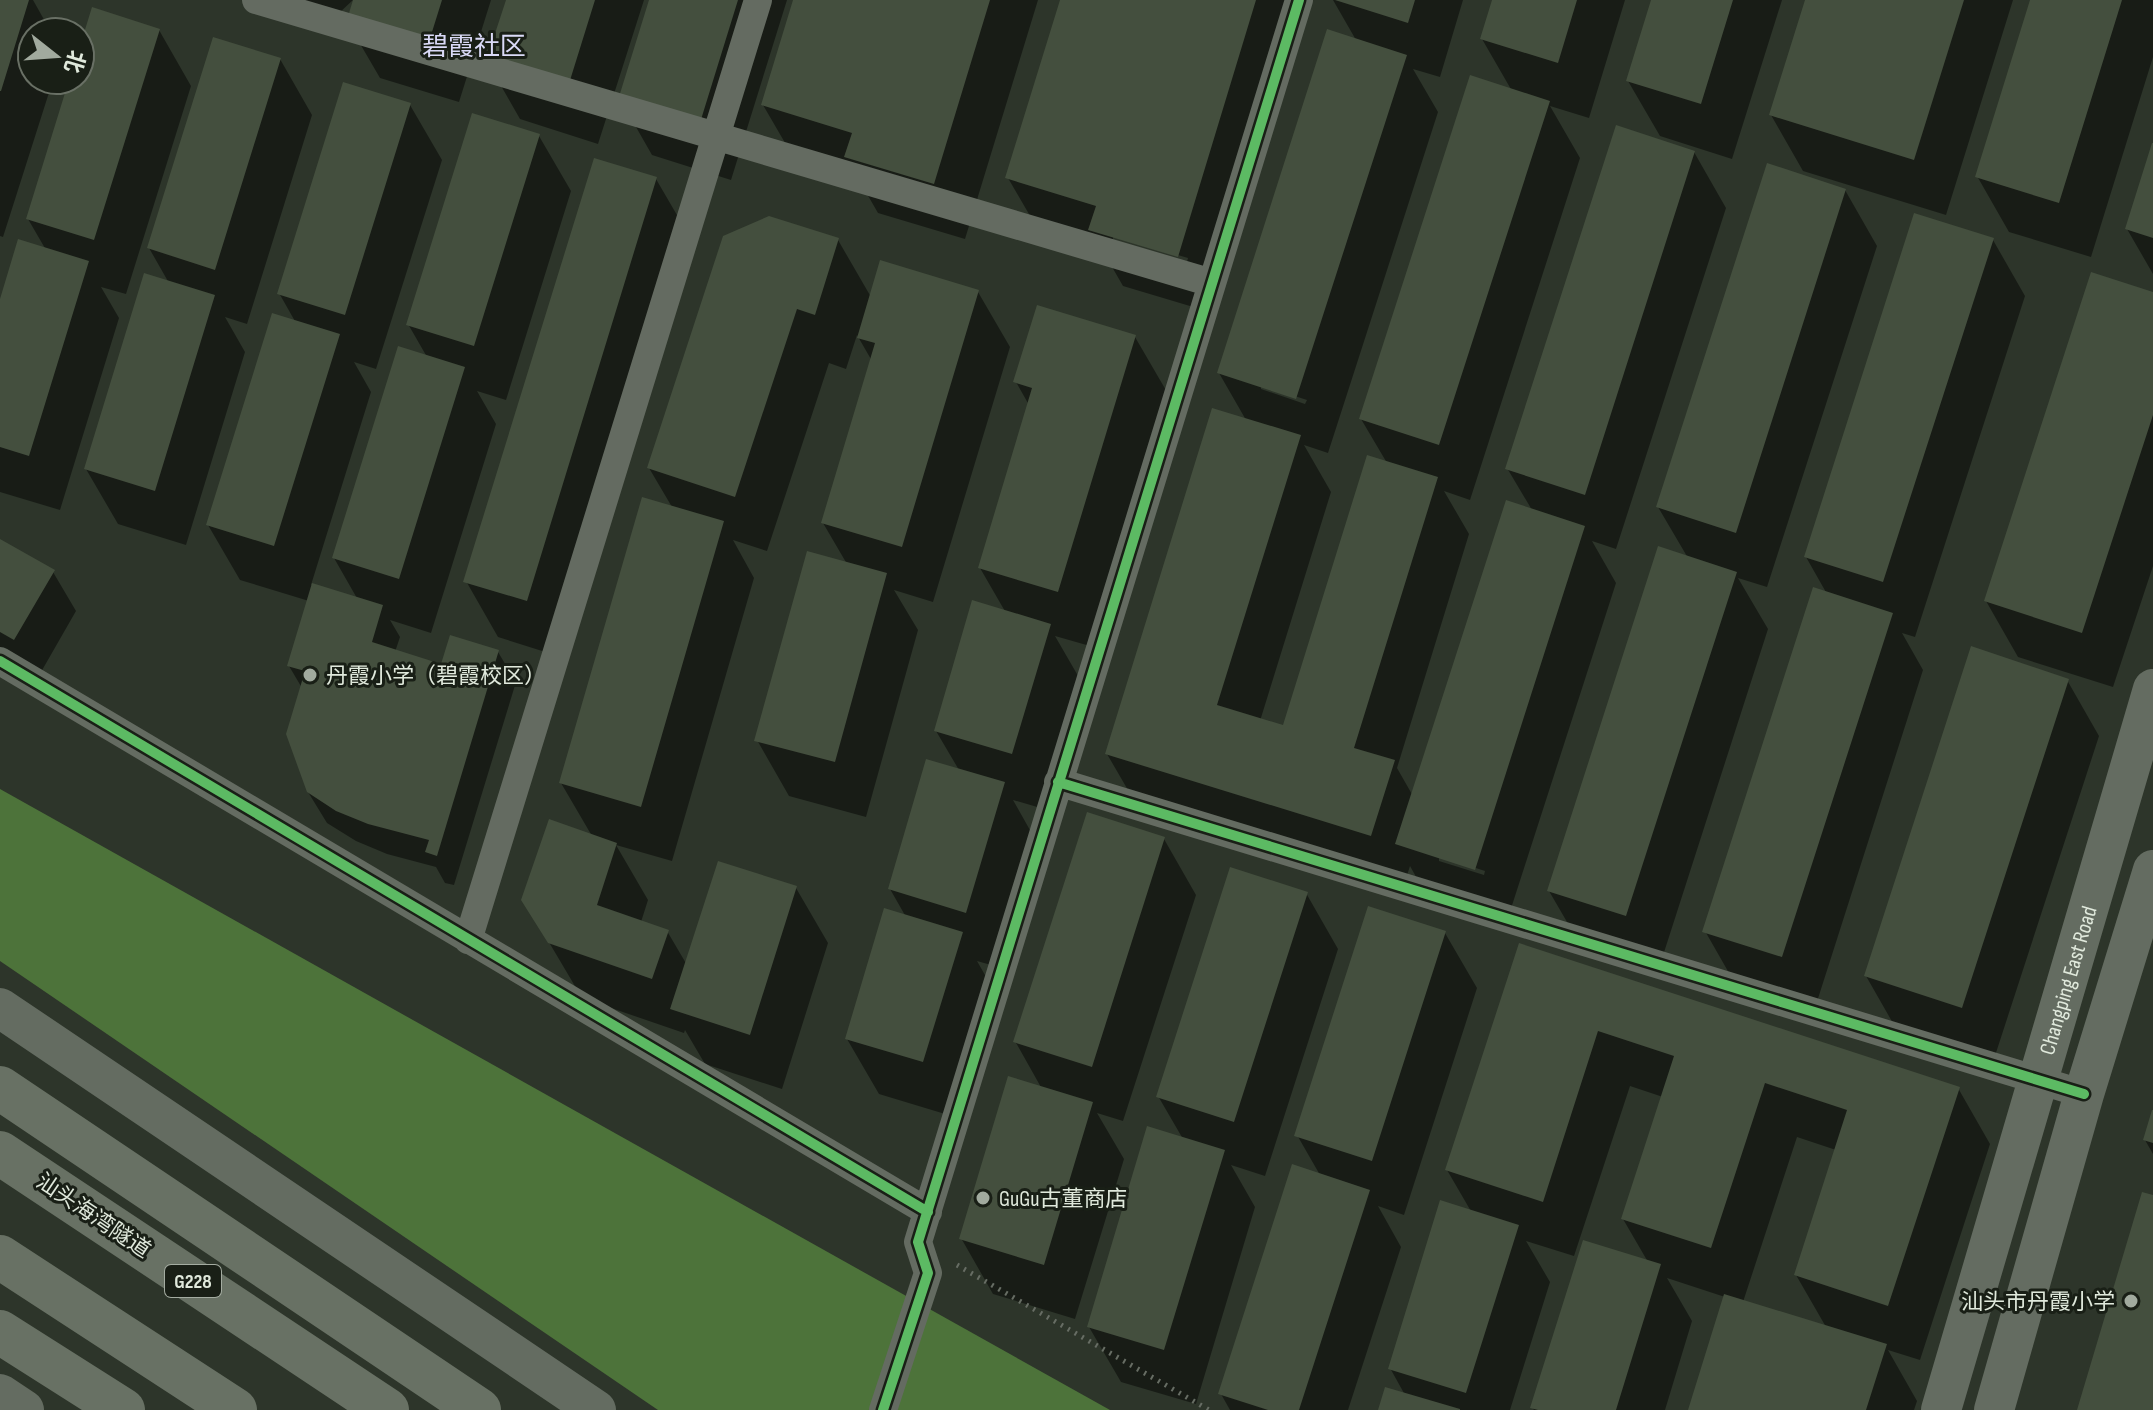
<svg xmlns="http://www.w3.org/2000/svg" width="2153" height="1410" font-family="'Sofia Sans Condensed','Noto Sans SC',sans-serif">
<rect width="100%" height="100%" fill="#2d352a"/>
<!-- water -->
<path fill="#4d733a" d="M0,789L1110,1410H658L0,961Z"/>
<!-- shadow -->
<path fill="#0007" fill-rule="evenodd" d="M0,0H33L51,32H32V80H53L3,237L0,236Z
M283,0H353L338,14Z
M355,0H491L459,102L380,78L348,23Z
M508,0H644L598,144L520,119L488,63Z
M651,0H787L731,180L652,155L620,99Z
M795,0H1038L965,239L878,213L859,180L795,160L763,105Z
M1062,0H1304L1210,312L1123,286L1104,253L1040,233L1008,178ZM1113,236L1188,258L1187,262L1113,240Z
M1333,0H1463L1440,77L1413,69L1438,112L1328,453L1304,445L1331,492L1260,721L1284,728L1387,463L1361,419L1512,91L1482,39L1494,0H1625L1589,118L1550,106L1580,158L1470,500L1444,491L1469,534L1397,768L1413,796L1532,510L1507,468L1694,152L1726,208L1616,549L1592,541L1616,583L1506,924L1429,900L1410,866L1402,891L1139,809L1107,754L1246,420L1219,373L1356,40ZM1261,385L1307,400L1305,404L1261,389ZM1439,856L1485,871L1484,875L1439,861Z
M1653,0H1782L1732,159L1660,136L1628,81Z
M1807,0H2013L1946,215L1803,171L1771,115Z
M2032,0H2153V57L2091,257L2009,232L1977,176Z
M159,30L191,86L126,294L101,287L119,318L60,510L0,492V305L46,250L28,219L72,80H80V53Z
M280,59L312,115L247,324L225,317L245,352L186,545L118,524L86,469L169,283L149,248Z
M410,105L442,160L376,369L354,362L371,392L311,585L358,600L334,558L427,357L408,324L539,136L571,191L506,400L477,391L496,424L431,633L390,620L400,637L395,652L443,666L498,652L516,682L454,885L445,883L436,867L387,854L356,841L327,823L308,792L302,688L289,666L309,601L240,580L208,525L296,323L279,293Z
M2153,147V274L2127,229Z
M656,179L688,234L558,656L498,637L466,581Z
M1845,190L1877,246L1767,587L1738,578L1768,629L1658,971L1581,946L1549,891L1688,558L1658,507Z
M838,240L871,297L978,292L1010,347L933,602L894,590L918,630L866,817L789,796L757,740L847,564L823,523L872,361L857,335L846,369L829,363L767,551L733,540L754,578L672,861L616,845L648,900L641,922L667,931L687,965L796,888L828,943L782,1089L705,1064L685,1030L684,1033L582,998L524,900L592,836L561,783L672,507L649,468Z
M1993,240L2025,296L1915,637L1902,633L1923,670L1814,1011L1737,987L1705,931L1827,594L1806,557Z
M2153,294V566L2113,687L2018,657L1986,601Z
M1135,337L1167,392L1090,646L1055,636L1081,681L1044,809L1013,800L1035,839L998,967L977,961L993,989L955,1117L879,1094L847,1039L906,917L890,889L959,770L936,731L1006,613L980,568L1029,405L1016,382Z
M0,541L53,572L76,611L37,679L0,657Z
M2067,680L2099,736L1993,1062L1898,1032L1866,976Z
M1164,839L1196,895L1123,1121L1097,1113L1124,1159L1075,1319L993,1294L961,1238L1042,1089L1015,1041Z
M1306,893L1338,949L1265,1176L1231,1165L1255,1207L1196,1404L1121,1382L1089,1327L1183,1139L1158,1096Z
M1445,933L1477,988L1404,1215L1378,1206L1401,1247L1348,1410H1230L1221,1394L1320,1175L1297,1135Z
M1520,946L1958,1088L1990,1144L1920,1360L1888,1350L1917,1401L1914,1410H1690L1725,1297L1667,1278L1692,1321L1665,1410H1534L1532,1407L1648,1262L1623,1219L1663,1097L1630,1086L1574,1256L1526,1241L1550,1282L1510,1410H1380L1405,1395L1390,1368L1472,1213L1447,1170ZM1797,1137L1836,1150L1796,1275L1826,1327L1743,1302Z
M2153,1114V1154L2145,1140Z"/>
<!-- building -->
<path fill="#444f3e" d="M0,0H29L1,91H0Z
M353,0H442L427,48L346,23Z
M506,0H595L567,90L485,64Z
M649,0H738L699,126L618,100Z
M793,0H990L934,184L844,157L852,133L761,105Z
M1060,0H1256L1178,257L1088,230L1096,206L1005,178Z
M1335,0H1415L1408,23Z
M1492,0H1577L1558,63L1480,39Z
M1651,0H1733L1701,104L1626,81Z
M1805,0H1964L1914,160L1769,115Z
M2030,0H2122L2059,203L1975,177Z
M92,7L160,29L94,240L26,219L69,80H80V46Z
M1327,29L1407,55L1296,399L1217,373Z
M213,37L281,58L215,270L147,248Z
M1470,75L1550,101L1439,445L1359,419Z
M343,82L411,103L345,315L277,294Z
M472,113L540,134L474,346L406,325Z
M1616,125L1695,151L1585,495L1505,469Z
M2152,143H2153V238L2125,229Z
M594,158L657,177L527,601L463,582Z
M1767,163L1846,189L1736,533L1656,507Z
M1914,213L1994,238L1883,582L1804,557Z
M769,216L839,238L815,315L797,309L735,497L647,468L723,236Z
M18,239L89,261L29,456L0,447V299Z
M880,260L979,290L902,547L821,523L875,343L857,338Z
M2091,272L2153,292V415L2082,633L1984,601Z
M144,273L215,295L155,491L84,469Z
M1037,305L1136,335L1058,592L978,568L1032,388L1013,382Z
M272,313L340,334L274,546L206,525Z
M398,346L465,367L399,579L332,558Z
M1212,408L1301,435L1217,705L1283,725L1367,455L1438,477L1354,748L1395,760L1371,836L1105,754Z
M642,497L724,521L641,807L559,783Z
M1506,500L1585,526L1475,870L1395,844Z
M0,539L55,570L14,640L0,632Z
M1658,546L1737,572L1626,916L1547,891Z
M807,551L887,573L835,762L754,741Z
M312,583L383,605L372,642L441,664L450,635L499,650L437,856L425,852L429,840L368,824L336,811L307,792L286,734L305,671L287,666Z
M1813,587L1893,613L1782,957L1702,932Z
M972,600L1051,624L1012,754L934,731Z
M1971,646L2069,679L1962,1008L1864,976Z
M926,759L1005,782L966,913L888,889Z
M1087,812L1165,837L1092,1067L1013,1042Z
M549,819L617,843L597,905L669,930L652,979L548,943L521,900Z
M718,861L797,886L750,1035L670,1009Z
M1230,867L1308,892L1234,1122L1156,1097Z
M1368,906L1446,931L1372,1161L1294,1136Z
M884,908L963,932L923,1062L845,1039Z
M1519,943L1960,1087L1888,1306L1794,1275L1847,1110L1765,1083L1711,1248L1621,1219L1674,1056L1598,1031L1543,1202L1445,1170Z
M1008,1076L1093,1102L1044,1265L959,1239Z
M2152,1110H2153V1143L2143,1140Z
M1147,1126L1225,1150L1164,1350L1087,1327Z
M1292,1164L1370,1190L1299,1410H1268L1218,1394Z
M2142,1192L2153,1195V1410H2077Z
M1440,1200L1519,1225L1466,1393L1388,1369Z
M1583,1240L1661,1264L1616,1410H1538L1530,1408Z
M1724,1294L1887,1344L1866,1410H1688Z
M1385,1387L1460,1409V1410H1378Z"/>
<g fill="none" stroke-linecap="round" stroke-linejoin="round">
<!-- path -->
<path stroke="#676d64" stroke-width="5" stroke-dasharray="2 6" stroke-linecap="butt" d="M957,1265L1209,1410"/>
<!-- street -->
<path stroke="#646b61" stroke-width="28" d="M256,0L1212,283
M0,661L928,1212
M1058,782L2084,1094
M468,940L758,0
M883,1410L928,1273L918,1242L1299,0"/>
<!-- secondary -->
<g stroke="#646c61" stroke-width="40">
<path d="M0,1008L596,1410"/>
<path d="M0,1394L24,1410"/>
<path id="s1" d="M1941,1410L2153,689"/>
<path d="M1994,1410L2084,1094L2153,870"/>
</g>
<!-- highway -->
<path stroke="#687164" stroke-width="44" d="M0,1088L479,1410
M0,1153L387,1410
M0,1257L235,1410
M0,1332L123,1410"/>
<defs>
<path id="cycleway" d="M0,661L928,1212
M1058,782L2084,1094
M883,1410L928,1273L918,1242L1299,0"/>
</defs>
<!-- cycleway casing -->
<use href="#cycleway" stroke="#191f16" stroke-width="15"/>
<!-- cycleway -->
<use href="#cycleway" stroke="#5cba63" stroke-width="10"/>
</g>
<!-- markers -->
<g fill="#a1aa9e" stroke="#191f16" stroke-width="3">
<circle cx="310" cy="675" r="8"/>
<circle cx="983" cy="1198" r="8"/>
<circle cx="2131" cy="1301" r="8"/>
</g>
<g text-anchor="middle" stroke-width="6" stroke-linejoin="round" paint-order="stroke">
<!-- shield labels -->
<rect fill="#191f16" stroke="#a4aca1" stroke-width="2" x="165" y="1265" width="56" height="32" rx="6"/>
<g font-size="20" font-weight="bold" fill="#e0e9dc">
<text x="193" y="1288">G228</text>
</g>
<!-- poi labels -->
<g font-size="22" fill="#e0e9dc" stroke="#191f16" text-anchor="start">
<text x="326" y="683">丹霞小学（碧霞校区）</text>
<text x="999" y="1206">GuGu古董商店</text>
<text x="2115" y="1309" text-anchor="end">汕头市丹霞小学</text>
</g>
<!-- street labels -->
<g font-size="22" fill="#e0e9dc" stroke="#191f16">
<text dy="8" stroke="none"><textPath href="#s1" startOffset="448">Changping East Road</textPath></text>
<text transform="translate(94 1215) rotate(34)" y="8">汕头海湾隧道</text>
</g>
<!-- quarter labels -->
<g font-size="26" fill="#dadaf7" stroke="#191f16">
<text x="474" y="55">碧霞社区</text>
</g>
</g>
<!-- north arrow -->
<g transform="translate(56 56) rotate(107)"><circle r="38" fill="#191f16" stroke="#697065" stroke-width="2"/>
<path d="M0-6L14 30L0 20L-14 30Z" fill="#a1aa9e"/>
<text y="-12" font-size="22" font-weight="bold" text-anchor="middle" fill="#e0e9dc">北</text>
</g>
</svg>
